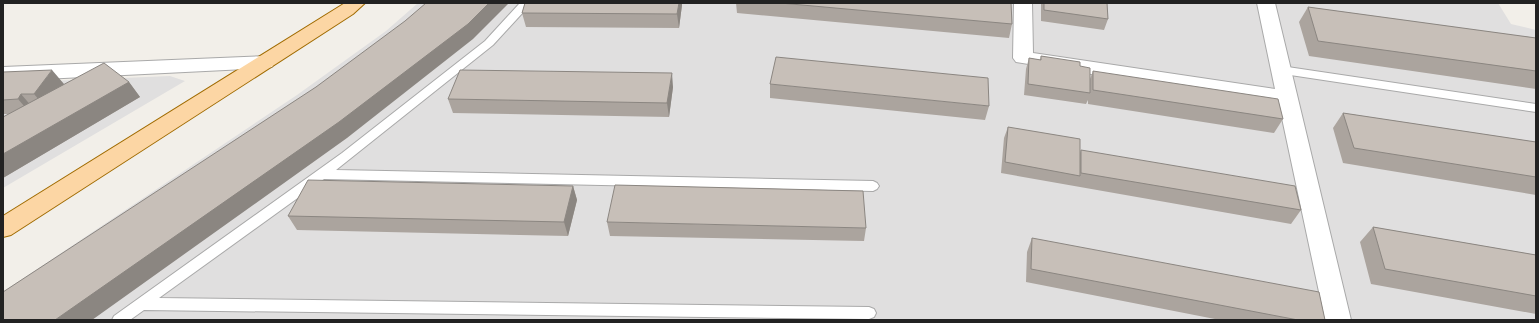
<svg xmlns="http://www.w3.org/2000/svg" width="1539" height="323" font-family="'Public Sans',sans-serif">
<rect width="100%" height="100%" fill="#f2efe9"/>
<!-- residential -->
<path fill="#e0dfdf" d="M418,3H1498L1511,24L1536,30V320H3V292L297,95L386,31Z
M170,76L185,81L3,188V83Z"/>
<g fill="none" stroke-linecap="round" stroke-linejoin="round">
<defs>
<path id="lane" d="M523,3L528,6L527,8L493,45L336,170L873,181L877,183L879,186L877,189L873,191L324,179L159,298L869,307L874,309L876,313L874,317L869,319L144,310L130,320H112L114,316L342,153L485,41L519,4Z
M1281,66L1536,104V112L1277,73L1276,70L1277,67Z"/>
<path id="street" d="M1014,3H1032L1033,53L1275,89L1257,3H1275L1351,320H1325L1279,104L1016,62L1013,58Z
M265,56L272,57L275,62L272,67L265,68L3,81V67Z"/>
<path id="primary" d="M345,3H365L353,14L11,235L3,237V216Z"/>
</defs>
<!-- lane casing -->
<use href="#lane" stroke="#a9a9a9" stroke-width="2"/>
<!-- street casing -->
<use href="#street" stroke="#a9a9a9" stroke-width="2"/>
<!-- primary casing -->
<use href="#primary" stroke="#a06b00" stroke-width="2"/>
<!-- lane -->
<use href="#lane" fill="#fff" fill-rule="evenodd"/>
<!-- street -->
<use href="#street" fill="#fff" fill-rule="evenodd"/>
<!-- primary -->
<use href="#primary" fill="#fcd6a4" fill-rule="evenodd"/>
</g>
<!-- wall -->
<path fill="#aba49e" d="M525,3H682V5L679,28L526,27L522,13Z
M736,3H1011L1012,24L1009,38L737,13Z
M1041,3H1107L1108,19L1104,30L1041,21Z
M1308,7L1536,38V89L1309,56L1299,22Z
M1041,56L1080,66L1090,79L1093,71L1283,119L1274,133L1088,104V100L1086,104L1024,95L1026,69L1029,58L1040,60Z
M3,72L64,84L62,86L129,82L140,97L3,178V117L10,114H3Z
M770,84L989,106L985,120L770,98Z
M673,87L669,117L453,113L448,99Z
M1343,113L1536,142V195L1343,163L1333,128Z
M1008,127L1080,153L1081,150L1301,210L1291,224L1001,173L1004,138Z
M573,186L577,200L568,236L297,230L288,216Z
M607,222L866,228L864,241L610,236Z
M1373,227L1536,255V314L1371,284L1360,242Z
M1032,238L1325,320H1220L1026,282L1027,252Z"/>
<!-- shaded-wall -->
<path fill="#8b8681" d="M489,3H509L473,39L347,138L92,320H55Z
M679,3H682V5L679,28L677,14Z
M52,70L64,84L46,108L34,94Z
M672,73L673,87L669,117L667,103Z
M129,82L140,97L3,178V154Z
M21,94L33,108L30,113L18,99Z
M573,186L577,200L568,236L564,222Z"/>
<!-- building -->
<path fill="#c7bfb8" stroke="#8b8681" d="M426,3H489L468,24L339,122L55,320H3V292L316,87L405,21Z
M525,3H679L677,14L522,13Z
M780,3H1011L1012,24Z
M1044,3H1107L1108,19L1044,10Z
M1308,7L1536,38V71L1318,41Z
M1041,56L1080,62V66L1090,68V93L1028,84L1029,58L1041,60Z
M776,57L988,78L989,106L770,84Z
M104,63L129,82L3,154V117Z
M52,70L34,94H21L18,99L3,100V72Z
M460,70L672,73L667,103L448,99Z
M1093,71L1278,99L1283,119L1093,90Z
M1343,113L1536,142V177L1354,148Z
M1008,127L1080,139V176L1005,162Z
M1081,150L1295,186L1301,210L1081,173Z
M308,180L573,186L564,222L288,216Z
M615,185L863,191L866,228L607,222Z
M1373,227L1536,255V296L1385,269Z
M1032,238L1319,292L1325,320H1298L1031,269Z"/>
<!-- border -->
<rect width="1539" height="323" fill="none" stroke="#222222" stroke-width="8"/>
</svg>
